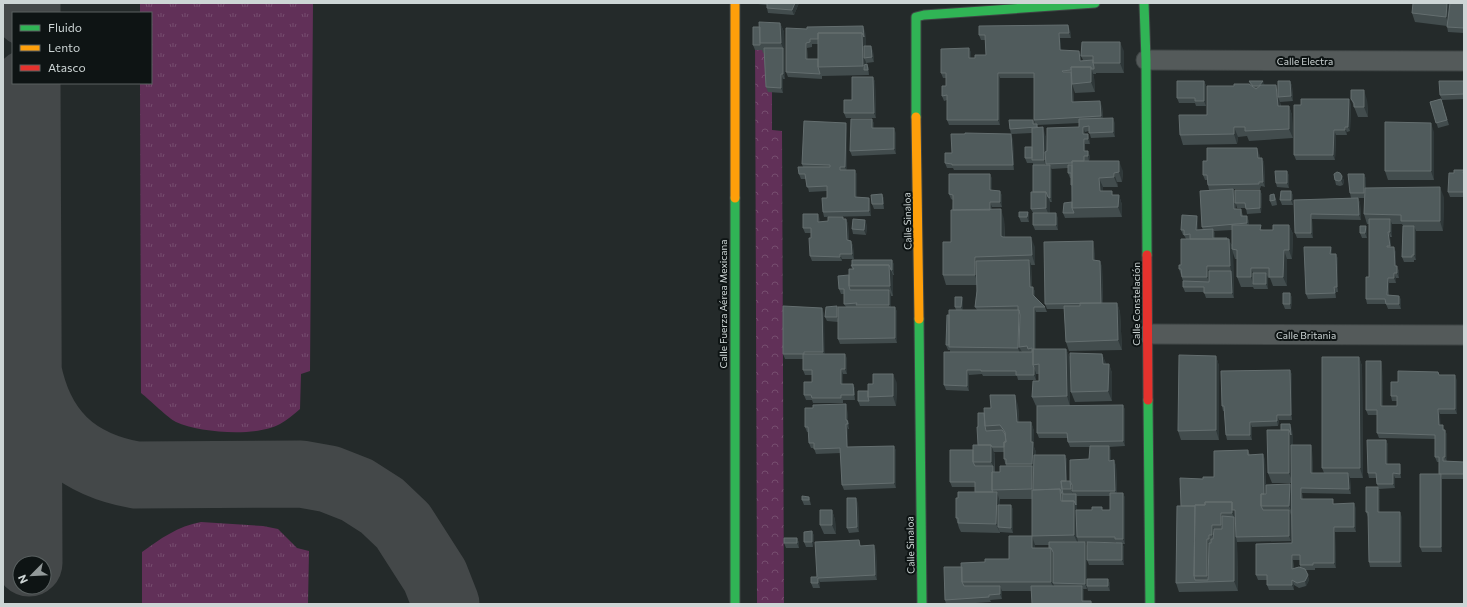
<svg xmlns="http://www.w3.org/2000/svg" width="1467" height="607" font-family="Commissioner,sans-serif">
<defs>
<pattern id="grass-tufts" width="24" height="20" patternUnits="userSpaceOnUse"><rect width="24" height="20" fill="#613058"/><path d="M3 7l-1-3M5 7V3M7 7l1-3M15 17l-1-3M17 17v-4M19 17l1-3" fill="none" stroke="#764d6f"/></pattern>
<pattern id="park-crowns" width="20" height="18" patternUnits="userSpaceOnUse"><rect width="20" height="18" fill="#613058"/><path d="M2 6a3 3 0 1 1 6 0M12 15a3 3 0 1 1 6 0" fill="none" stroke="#764d6f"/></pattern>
</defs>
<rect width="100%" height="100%" fill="#242a2a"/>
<!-- grass -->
<path fill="url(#grass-tufts)" d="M140,3H313L310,371L301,374L300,409C294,414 287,420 280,424C257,437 200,433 176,422C168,418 150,400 141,393L140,83H151V13H140Z
M201,522L263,526L278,529L297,548L309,551L308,604H142V552C160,539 178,526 201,522Z"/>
<!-- park -->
<path fill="url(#park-crowns)" d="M755,31H772V130L782,131L784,604H757Z"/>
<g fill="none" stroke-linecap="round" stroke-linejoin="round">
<!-- taxiway -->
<path stroke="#444849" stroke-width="67" d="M27,3V13
M27,83L29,563
M28,370C40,431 75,464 136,475L301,474L329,479L357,490L382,506L403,526L435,576L446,604"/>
<defs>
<path id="street" d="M1146,60L1464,61
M1147,334L1464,335"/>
<path id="fast" d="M1144,3L1146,60L1147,255
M916,117V17L924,15L1095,3
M735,198V604
M919,319L922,604
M1148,400L1150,604"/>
<path id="slow" d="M735,3V198
M916,117L919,319"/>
<path id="jam" d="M1147,255L1148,400"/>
</defs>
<!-- street casing -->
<use href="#street" stroke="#3f4545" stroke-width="21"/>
<!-- fast casing -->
<use href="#fast" stroke="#3f4545" stroke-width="11"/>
<!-- slow casing -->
<use href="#slow" stroke="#3f4545" stroke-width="11"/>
<!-- jam casing -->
<use href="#jam" stroke="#3f4545" stroke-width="11"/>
<!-- street -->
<use href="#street" stroke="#545a5a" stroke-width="19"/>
<!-- fast -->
<use href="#fast" stroke="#30b455" stroke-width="9"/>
<!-- slow -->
<use href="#slow" stroke="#ff9f0a" stroke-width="9"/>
<!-- jam -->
<use href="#jam" stroke="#e5322d" stroke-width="9"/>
</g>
<!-- wall -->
<path fill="#424c4d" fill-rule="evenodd" d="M758,3H799L794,15L768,13L767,8V5L758,4Z
M1464,3V33L1448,32L1447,26L1415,22L1412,13Z
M780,23L784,32L785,79H783V93L768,92L766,87L764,53H763L762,50H755L753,45L760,27Z
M807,29L865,31L866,46L873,51L874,62L866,63V62V65L867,64L869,69V75L822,76V79L788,77L786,72ZM812,44H818V59H808L807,48L812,47Z
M1070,30L1071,38H1060L1061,50L1081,56V61L1083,60L1081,56L1124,51V73H1096V72V74H1093L1094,77L1095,92L1075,93L1073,87L1074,102L1102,106L1103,118L1115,123V137L1091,138L1089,131L1085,132V134L1089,138L1090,144H1085V151L1090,156L1089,161L1123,171L1122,182H1117L1118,187H1103V191L1113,195H1119L1122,205V217L1065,218L1063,213L1072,202L1071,178H1070L1068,173V168L1051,169L1052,202H1050V213L1058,218V230H1035L1033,225V213L1031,209L1033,192V163H1027L1025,158L1032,147V133L1011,134L1010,129L1033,120L1035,124L1034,120V78H1000V125H949L947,120V100L944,101L942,96L946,86V78H943L941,73L969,48L971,53V58H975L986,55L985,40H981L979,35ZM1079,123V127L1047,151L1046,137L1038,127L1037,125Z
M873,77L875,82L876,118H846L844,113L852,100Z
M1204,81L1206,86V106H1196L1195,103H1179L1177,98Z
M1249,81L1265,85L1278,90L1290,81L1292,86L1293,101L1280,102L1281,106H1289L1292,115L1293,138L1249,141L1247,136L1238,137L1237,144L1183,145L1180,135L1207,115L1234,86L1250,85Z
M1464,81V99L1442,100L1440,95Z
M1351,99L1367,100L1368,117H1358Z
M1441,99L1449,125L1438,128L1430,102Z
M1351,104L1350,131L1347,132V135H1336L1335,160H1296L1294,155Z
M872,119L874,124V128L896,133V154L852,156L850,151Z
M847,128V170H855L857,175V197L869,198L870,203L871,216L824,217L823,212L827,198V191L809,192L806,179H801L799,174L803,167L802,164Z
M1434,132V180H1388L1385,171Z
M1013,139L1014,170H954L953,168H947L945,163L952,153Z
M1259,153L1260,158L1264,162L1265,187L1261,186L1260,189H1234L1235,194V199L1260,190L1262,195L1261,213L1247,214L1246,208H1237L1236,204V209H1241L1243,216L1249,221V225L1263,230H1273L1289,225L1293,234L1292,259H1287V286H1273L1270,278H1268V289H1254L1253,287H1241L1237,277V259H1235L1233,253L1234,298H1206L1204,292H1185L1183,287V281L1179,269L1181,265L1186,239L1184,235H1183L1181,230L1198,221V230H1203L1202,227L1219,190H1209L1207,180H1205L1203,175L1207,161ZM1232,230V245L1227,239L1215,238V234L1214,231Z
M1287,171L1289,176V188L1277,187L1276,183Z
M1464,171V197H1450L1448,192L1454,173Z
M990,174L992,179V191H1000L1002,196V207H992V210L1004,219L1005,237L1035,247V265H1031L1032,287H1033L1035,292V297L1045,307L1047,312H1036V349H1066L1070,358V406L1123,405L1125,410V446L1109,447L1111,451V460L1116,465L1117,493H1123L1125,498V544H1122L1124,547V565H1089L1087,560L1116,543V542H1078V541V542H1085L1087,547V579H1108L1110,584V591H1088L1087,587V589H1083L1084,591V601H1091L1092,604H1032V591H1002V599L990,600L991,602L961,604H946L945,600L962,567L985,562L1009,559L1032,536V499H1000V505H1011L1013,510V533L1000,532V533L961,532L959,528L956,518L958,498L975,492V487H952L950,482L973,450L978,445V427L984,413L991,408L1018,405L1019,422H1031L1034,431V447L1036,452V455H1065L1067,460V481H1070L1089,459L1090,447H1070L1068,442L1067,438H1039L1037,433V406H1036L1032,397L1039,381V374H1036V373V380H1018L1017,376H983L982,374L969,375V391L946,390L944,385L950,352V350H948L946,345L949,315L956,310L955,307L962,297L963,302V310H977L975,307L977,285H946L943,275L951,242L953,200L951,199L949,194ZM994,452H1004V459L1006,466L1000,472H995V455ZM1077,496H1110V510H1077ZM1035,545H1049V548H1035Z
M1364,174L1366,179V188L1444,197L1443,231H1416V260H1414V262H1404L1402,257L1403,226L1402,224H1392V237H1390L1391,247L1396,252V266L1399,271V278H1396V283H1389V295L1399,296L1401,300V309H1388L1386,304H1367L1366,299L1369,277V224H1367L1364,214V198H1351L1350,193Z
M1342,176L1344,181L1343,185L1340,186L1336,185L1335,180Z
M1291,191L1293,196V205H1282L1280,200Z
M882,194L884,199V209H874L872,204Z
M1274,194L1276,199L1277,205L1272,206L1270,201Z
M1358,198L1360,203L1361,220L1312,219L1313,238H1297L1295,233L1294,200Z
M1028,212L1029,217V222H1021L1019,217Z
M820,219V222L828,221L846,219L848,224L849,240L851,241L853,246L854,259H842V261H812L810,256L811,238V233H805L803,228Z
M867,225L866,235L853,234L852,229Z
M1366,226L1367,231V238H1362L1360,233Z
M1094,246L1095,260L1102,266L1103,303H1117L1120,312L1122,350L1069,351L1066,342L1064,309H1047L1045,304Z
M1331,247L1332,252V254H1336L1338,259V292H1336V298L1308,299L1306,294Z
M892,260L894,265V275H893V296H891V307H895L897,312V343L840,344L838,339V322L827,321L825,317L837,306L838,310L846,307L844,304V294H841L839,289L849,275L852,269L851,265Z
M1290,293L1292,298L1291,309H1285L1283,304Z
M824,313V354L847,358V374H843V384H853L855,389V400H843V403H813L812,400H806L804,395L812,382V375H805L803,370V359H785L783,354Z
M1102,354L1106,364H1109L1112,373V401L1075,402L1071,392Z
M1216,356L1219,366V440H1181L1178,431Z
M1359,357L1362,366L1363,478H1350L1351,494L1302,493L1303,499L1335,504L1356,508V532H1335L1336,568H1315V570H1306L1309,580L1306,586L1299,588L1294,585V590H1269L1267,585V580H1258L1256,575L1292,543L1291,515V541L1237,542L1238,591L1179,592L1176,583L1181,506L1203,479L1214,477L1248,450L1250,455L1265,459L1266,494L1290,484L1291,489V483H1272L1268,473L1281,430L1292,429L1293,445H1311L1312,450L1313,473H1324L1322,468ZM1293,560H1300V567L1294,568Z
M1382,366L1383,406H1397V401H1392L1391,396L1398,382L1440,375L1457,380V414H1440V425L1445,430L1447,435V461L1464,462V479H1442V552H1422L1420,547L1439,474V462H1437L1435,457V439L1379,438L1377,433V415H1368L1366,410Z
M1290,370L1292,375V420H1279L1278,426L1252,427V440H1227L1226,435L1224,411H1223L1222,406Z
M897,383L896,406H860L858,401L868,391Z
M847,409L848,420L849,425V429H848V447L894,446L896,451V488L844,490L842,485L841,453L816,454L814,448H811L809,443V432H807L805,427Z
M1386,440L1388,445V464L1401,469V478H1395V488L1379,489L1380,492V512L1402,517V567H1370L1369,562L1368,517L1366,512L1378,487L1377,484L1376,478H1369L1368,473Z
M809,497L811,505H804L802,500Z
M858,503L859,532L849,533L847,528Z
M832,510L835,520L836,534H824L820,525Z
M812,531L814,536L813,547H806L804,542Z
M797,538L799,543V548H786L784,543Z
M861,545V546L876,550L877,580L820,582V588H813L811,583L817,577Z"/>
<!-- shaded-wall -->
<path fill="#2f3839" d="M795,3H799L794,15L792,10Z
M1447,3H1452L1449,26L1446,17Z
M780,23L784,32L785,79L783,74V48L781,43Z
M1068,25L1070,30L1071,38L1069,33Z
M863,26L865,31L866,42V58H864L866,62V70H864L863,66L862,33Z
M1059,33L1060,38L1062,55L1060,50Z
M1120,42L1124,51V73L1120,63Z
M806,43L807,48L808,64L806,59Z
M871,46L873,51L874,62L872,57Z
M969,48L971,53V63L969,58Z
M1079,51L1081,56V65L1080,61Z
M867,64L869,69V75L868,70Z
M1091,67L1094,77L1095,92L1091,82Z
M1071,72L1072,84L1073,87L1074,107L1072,102Z
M998,73L1000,78V125L998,120Z
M781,74L783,79V93L781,88Z
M873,77L875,82L876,118L874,113Z
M1204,81L1206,86V106L1204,101Z
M1263,81L1265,86L1261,91L1259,86Z
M1290,81L1292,86L1293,101L1291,96Z
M1276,85L1280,95L1278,97L1280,102L1281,115L1278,106Z
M1364,90L1367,100L1368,117L1364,107Z
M1349,99L1351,104L1350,131L1348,127Z
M1100,101L1102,106L1103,121L1101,116Z
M1289,106L1292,115L1293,138L1289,129Z
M1113,118L1115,123V137L1113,132Z
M872,119L874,124V133L872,128Z
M846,123L847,128V172L845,167Z
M1431,123L1434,132V180L1431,171Z
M1043,127L1046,137L1047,164H1046L1047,170L1044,160Z
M1083,127L1085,132V139L1083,134Z
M1234,127L1238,137L1237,144L1234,134Z
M1345,127L1347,132V135L1345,130Z
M894,128L896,133V154L894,149Z
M1334,130L1336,135L1335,160L1333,155Z
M1011,134L1013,139L1014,170L1013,165Z
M1088,134L1089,138L1090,144L1088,139Z
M1084,139L1085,144L1086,156L1084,151Z
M1257,148L1259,153L1260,163L1258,158Z
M1088,151L1090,156L1089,161L1088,156Z
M1262,158L1264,162L1265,187L1263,182Z
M1119,161L1123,171L1122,182L1119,172Z
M1050,165L1052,170V202L1050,198Z
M855,170L857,175V202L855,197Z
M1287,171L1289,176V188L1287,183Z
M1114,173L1117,182L1118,187L1114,177Z
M990,174L992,179V195L990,190Z
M1364,174L1366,179L1365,198L1364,193Z
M1342,176L1344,181L1343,185L1341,180Z
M1099,178L1103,187V201L1100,191Z
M1440,187L1444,197L1443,231L1440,221Z
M1233,189L1235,194L1236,214L1234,209Z
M1260,190L1262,195L1261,213L1260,208Z
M1000,191L1002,196V207L1000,202Z
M1291,191L1293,196V205L1291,200Z
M1046,192L1050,202V218L1046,208Z
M882,194L884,199V209L883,204Z
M1119,195L1122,205V217L1118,207Z
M869,198L870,203L871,216L869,211Z
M1358,198L1360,203L1361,220L1359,215Z
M990,202L992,207V217L990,212Z
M1001,209L1004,219L1005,245L1001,236Z
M1028,212L1029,217V222L1027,217Z
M1056,213L1058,218V230L1056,225Z
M818,214L820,219V227L818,222Z
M1311,214L1312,219L1313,238L1311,233Z
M1197,216L1198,221V235L1196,230Z
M1247,216L1249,221V228L1247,223Z
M846,219L848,224L849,245L847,240Z
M1390,219L1392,224V237L1390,232Z
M865,220L867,225L866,235L864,230Z
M1289,225L1293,234L1292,259L1289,250Z
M1366,226L1367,231V238L1365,233Z
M1414,226L1416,231V260L1414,255Z
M1213,229L1215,234V243L1213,238Z
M1388,232L1390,237L1391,251L1390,246Z
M1031,237L1035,247V265L1032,255Z
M1229,239L1233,249H1232L1233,253L1234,298L1232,293L1231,271L1230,266Z
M851,241L853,246L854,259L852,254Z
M1093,241L1094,246L1095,265L1093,260Z
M1331,247L1332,252V259L1330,254Z
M1394,247L1396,252V271L1395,266Z
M1284,250L1287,259V286L1283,277Z
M840,254L842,259V261L840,257Z
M1336,254L1338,259V292L1337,287Z
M975,257L978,266V285L975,275Z
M892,260L894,265V275L892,270Z
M1029,260L1031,264L1032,292L1030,287Z
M1100,261L1102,266L1103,308L1101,303Z
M889,265L893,275V296L890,286Z
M1207,266L1211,276V286L1207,277Z
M1397,266L1399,271V278L1397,273Z
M1251,268L1255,278L1253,284L1251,277Z
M1266,273L1268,278V289L1266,284Z
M1394,273L1396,278V283L1394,278Z
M1388,278L1389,283L1388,300L1387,295Z
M1033,287L1035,292V300L1033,295Z
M1334,287L1336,292V298L1335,293Z
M889,290L891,295V310L889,305Z
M1290,293L1292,298L1291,309L1290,304Z
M1399,296L1401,300V309L1399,304Z
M962,297L963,302V312L961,307Z
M1117,303L1120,312L1122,350L1118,340Z
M837,306L838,311L839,322L837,317Z
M895,307L897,312V343L895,338Z
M1034,307L1036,312V364H1034Z
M822,308L824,313L825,357L823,352Z
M1019,310L1022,320L1019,347L1022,352L1021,357L1018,348Z
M1066,349L1070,358V406L1067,396Z
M845,354L847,358V374L845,369Z
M1102,354L1106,363V374L1103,364Z
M1216,356L1219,366V440L1216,430Z
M1359,357L1362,366L1363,478L1360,468Z
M1381,361L1382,366L1383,411L1381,406Z
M1109,364L1112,373V401L1108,391Z
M1034,368L1036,373V380L1034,375Z
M841,369L843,374V389L841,384Z
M967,370L969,375V391L967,386Z
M1290,370L1292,375V420L1291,415Z
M893,374L897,383L896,406L893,396Z
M1455,375L1457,380V414L1455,409Z
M853,384L855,389V400L854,395Z
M1015,395L1018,405L1020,432L1017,422Z
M846,404L847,409L848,420L849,425V429L846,420Z
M1123,405L1125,410V446L1123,441Z
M1438,409L1440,414L1441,430L1439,425Z
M1277,415L1279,420L1278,426L1277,421Z
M1031,422L1034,431V447L1036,452V474L1032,464L1031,442Z
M1250,422L1252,427V440L1250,435Z
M846,424L848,429V452L847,447Z
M1290,424L1292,429L1293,440V483L1289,473V430Z
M1445,430L1447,435V462L1445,457Z
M1386,440L1388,445V469L1386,464Z
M991,445L995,455L994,471L995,490H994L993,466L991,462Z
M1311,445L1312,450L1313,478L1311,473Z
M894,446L896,451V488L894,483Z
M1109,446L1111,451V466L1109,461Z
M1263,454L1265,459L1266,504L1264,499Z
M1065,455L1067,460V489L1066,485Z
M1114,460L1116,465L1117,496L1115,491Z
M1400,464L1401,469V478L1400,474Z
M1032,466L1036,475L1033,494L1032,489Z
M1348,473L1350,478L1351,494L1349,489Z
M1393,473L1395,478V488L1393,484Z
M1441,474L1442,479V552L1441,547Z
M1070,481L1074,490L1072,491L1074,498L1071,489Z
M1290,484L1293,494V515L1289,506Z
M1378,487L1380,492V517L1378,512Z
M1301,488L1302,493L1303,504L1301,499Z
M1060,489L1064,499L1062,505L1061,501Z
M997,492L1000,502V527H998L1000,533L996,524Z
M1123,493L1125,498V544L1123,539Z
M1076,494L1077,498V537L1078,541V544L1074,535V501Z
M856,498L858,503L859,532L857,527Z
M1232,502L1237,515L1236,537L1237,542L1238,591L1234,581V517L1232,513Z
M1354,503L1356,508V532L1354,527Z
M1011,505L1013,510V533L1011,528Z
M832,510L835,520L836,534L832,525Z
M1289,510L1291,515V541L1289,536Z
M1400,512L1402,517V567L1400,562Z
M1221,513L1226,526V539L1221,525Z
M1212,525L1217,539V548L1212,535Z
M1334,527L1335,532L1336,568L1334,563Z
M812,531L814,536L813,547L812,542Z
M1032,536L1035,545V557L1032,548Z
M797,538L799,543V548L797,543Z
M1207,539L1212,553L1209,582L1207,576Z
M1085,542L1087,547V589L1085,584Z
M1122,543L1124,547V565L1122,560Z
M874,545L876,550L877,580L875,575Z
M1051,548L1055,557L1053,583L1055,588V591L1051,582Z
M1292,555L1293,560L1294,574L1292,569Z
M1308,575L1309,580L1306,586L1305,581Z
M818,578L820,582V588L818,583Z
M1108,579L1110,584V591L1108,586Z
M1292,580L1294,585V590L1292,585Z
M1000,586L1002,591V599L1000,594Z
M1082,586L1084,591V604L1082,601Z"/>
<!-- building -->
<path fill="#505b5c" stroke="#646e6f" d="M767,3H795L792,10L767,8Z
M1413,3H1447L1446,17L1412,13Z
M1450,3H1464V28L1447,27Z
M759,22L780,23L781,43H760Z
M1068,25L1069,33H1059L1060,50L1079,51L1080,61L1093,60V63L1094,67V69H1091V67H1071V70L1062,71L1063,72H1071L1072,102L1100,101L1101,116L1034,120V73H998V120H947V95L942,96V86H946V73H941V49L969,48V58H975V55H986L985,35H979V26Z
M863,26L864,37L862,33H818V39H810V42L806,43V59H818V67L820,74L786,72V28L807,29V27Z
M753,27H760V45H753Z
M818,33H862L863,66L818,67Z
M1082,42H1120V63H1093V56H1081Z
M864,46H871L872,57L864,58Z
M764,48H783V74H781V88L766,87Z
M867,64L868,70H864V65Z
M1071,67H1091V82L1072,84Z
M852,77H873L874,113H844V100H852Z
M1177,81H1204V101H1195V98H1177Z
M1249,81H1263L1259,86H1253Z
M1278,81H1290L1291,96L1278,97Z
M1439,81H1464V94L1440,95Z
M1234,84H1249L1256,89L1261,85H1276L1278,106H1289V129L1245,131V127H1234V134L1180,135L1179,115H1207V86H1234Z
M1351,90H1364V107H1354V103L1351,99Z
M1301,99H1349L1348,127H1345V130H1334L1333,155H1294V105H1301Z
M1441,99L1447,120L1436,123L1430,102Z
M1113,118V132L1089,133V126L1083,127V134H1088V139H1084V151H1088V156H1084V161H1072V163L1046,164L1045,152L1047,151V128L1079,127V119Z
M851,119H872V128H894V149L850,151Z
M1009,120H1033V124H1037V127L1010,129Z
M804,121L846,123L845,167H840V170H855V197L869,198V211L823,212L822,198H827V186L807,187L805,174H799L798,167H830V165L802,164Z
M1385,122L1431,123V171H1385Z
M1043,127L1044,160H1032V128Z
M965,133L1011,134L1013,165H952V164L945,163V153H952L951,134H965Z
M1025,147H1032V158H1025Z
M1207,148H1257L1258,158H1262L1263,182H1259V184L1208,185L1207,175H1203V161H1207Z
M1072,161H1119V172L1114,173V177L1099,178L1100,191H1112V195H1119L1118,207L1072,208Z
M1033,165H1050V198L1048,197L1046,192H1033Z
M1068,165H1072V185H1071V173H1068Z
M1454,170H1464L1463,173H1464V192H1448L1449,173H1454Z
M1275,171H1287V183H1276Z
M1337,172L1340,173L1342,176L1341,180L1339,181L1335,180L1334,174Z
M949,174H990V190L1000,191V202H990V210H953V195L949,194Z
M1348,174H1364V193H1350Z
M1440,187V221H1401V215L1364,214L1365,188Z
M1233,189L1234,209H1241V216H1247V223L1202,227L1200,191Z
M1235,190H1260V208L1246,209L1245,203H1235Z
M1281,191H1291V200H1280Z
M1031,192H1046V208L1031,209Z
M882,194L883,204H872L871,195Z
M1274,194L1275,200L1270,201V195Z
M1358,198L1359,215L1311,214V233H1295L1294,200Z
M1072,202V208L1074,213H1063L1064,203Z
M1001,209V236L1003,237H1031L1032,255L975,257V275H943V242H951V210Z
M1019,212H1028L1027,217H1019Z
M1033,213H1056V225H1033Z
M803,214H818V222L828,221V217H843V219H846L847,240L851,241L852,254H840V257L810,256L809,238H811V228H803Z
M1182,215L1197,216L1196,230L1213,229V238H1227V239H1190V234L1184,235V230H1181Z
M853,219L865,220L864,230L852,229Z
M1369,219H1390V232H1388L1390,246H1387V247H1394L1395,266H1397V273H1394V278H1388L1387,295L1399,296V304H1386L1385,299H1366V277H1369Z
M1232,225H1261L1260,230H1273V225H1289V250H1284L1283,277H1269V268H1251V277H1237V250L1232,249Z
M1360,226H1366L1365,233H1360Z
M1403,226H1414V255H1412V257H1402Z
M1181,239H1229L1230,266H1207V277H1182L1181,269H1179V265H1181Z
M1093,241V260L1100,261L1101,303L1045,304L1044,242Z
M1304,247H1331L1330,254H1336L1337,287H1334L1335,293L1306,294Z
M852,260H892V270H891L889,265H852Z
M1029,260L1030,287H1033V295L1045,307H1034V349H1033V365L1034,368V375H1016V371H981V370H967V386L944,385V352H1032V348L1028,349L1027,346L1019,347L1020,315L1019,310H1018V306L975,307L977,291L976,261Z
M851,265H889L890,286H849V269H854Z
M1209,271H1231L1232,293H1204V287H1183V281L1209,282Z
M1253,273H1266V284H1253Z
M849,275V286L850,290H889V305H856L857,303L844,304V289H839L838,276Z
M1283,293H1290V304H1283Z
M955,297H962L961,307H955Z
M1080,303H1117L1118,340L1066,342L1064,306H1080Z
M783,306L822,308L823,352H804V354H783Z
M837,306V317H825L826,307Z
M838,307H895V338L838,339Z
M949,310H1019L1018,348L949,347Z
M947,315H949V345H946Z
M1033,349H1066L1067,396L1032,397L1033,381H1039V364L1033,365Z
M1070,353L1102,354L1103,364H1109L1108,391L1071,392Z
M803,354H845V369H841V384H853L854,395H841V398H812L811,395H804V382H812V370H803Z
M1179,355L1216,356V430L1178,431Z
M1322,357H1359L1360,468H1322Z
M1366,361H1381V406H1397V396H1391V382H1398V371L1438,372L1439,375H1455V409H1438L1439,425H1443V430H1445V457H1443V461L1464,462V474H1439V457H1435V435L1377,433V410H1366Z
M1290,370L1291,415H1277V421L1250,422V435H1226L1224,406H1222L1221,371Z
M873,374H893V396L868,397V384H873Z
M858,391H868V397L869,401H858Z
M990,395H1015L1017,422H1031V442H1033L1032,464H1006V459H1004V442H1006L1005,432L1000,425L985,426L984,408H991Z
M846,404V420H847L848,424H846L847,447L894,446V483L842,485L840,448L814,449V443H809L808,427H805V408H813V405Z
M1123,405V441L1068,442L1067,433H1037V406Z
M978,413H984L985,426L986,431L1002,430L1005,434L1006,442H1004V447H992L991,445H978L977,427H978Z
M1281,424H1290L1291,435L1289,430H1281Z
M1267,430H1289V473H1268Z
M1367,440H1386V464H1400V474L1393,473V484H1377L1376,473H1368Z
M973,445H991V462H973Z
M1291,445H1311V473H1348L1349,489L1301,488V499H1333V504L1354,503V527H1334V563H1313V565H1300V555H1292V569L1299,567L1305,569L1308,575L1305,581L1297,583L1292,580V585H1267V575H1256V544L1292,543Z
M1090,446H1109V461L1114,460L1115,491H1072V485L1070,481V460L1089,459Z
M950,450H973V462L975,466H993V472H992V490L993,492H975V482H950Z
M1248,450V455L1263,454L1264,494H1261V506L1263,510H1289V536L1236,537L1235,510H1232V502H1205V505H1195V506H1181L1180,478L1203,479V477H1214V451Z
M1034,455H1065L1066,481H1061L1062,489L1063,494H1076V505L1074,501H1062V494L1060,489L1033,490Z
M1000,466H1032V489L992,490V472H1000Z
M1420,474H1441V547H1420Z
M1061,481H1070L1071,489H1062Z
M1290,484L1289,506H1261V494H1266V485Z
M1366,487H1378V512H1400V562H1369L1368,512H1366Z
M1060,489L1061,501H1074V535L1032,536V548H1051V582H962L961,563L985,562V559H1009V536H1032V490Z
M958,492H997L996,524L958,523V518H956V498H958Z
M1110,493H1123V539H1115V537H1077L1076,510H1092V507H1102V510H1110Z
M802,496L809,497V500H802Z
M847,498H856L857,527L847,528Z
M1205,502H1232V513H1221V525H1212V535H1209V539H1207V576H1194L1195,505H1205Z
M998,505H1011V528L998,527Z
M1177,506H1195L1194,576L1195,580H1208L1209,543H1211V539H1213L1214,529H1222V516L1234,517V581L1176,583Z
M820,510H832V525H820Z
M812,531V542H804V532Z
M784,538H797V543H784Z
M859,540L860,546L874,545L875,575L818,578V583H811V577H817L815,542Z
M1049,542H1085V584L1053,583V552L1051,548H1049Z
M1087,542L1122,543V560H1087Z
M944,567H962V582L964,586H1000V594L989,595V597L945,600Z
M1087,579H1108V586H1087Z
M1031,586H1082V601H1091V604H1032Z"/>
<g text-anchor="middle" stroke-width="4" stroke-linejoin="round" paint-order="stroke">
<!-- street labels -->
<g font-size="10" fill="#cdd5d5" stroke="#0e1414">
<text x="1305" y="65">Calle Electra</text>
<text transform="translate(907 221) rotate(-91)" y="4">Calle Sinaloa</text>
<text transform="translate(723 304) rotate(-90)" y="4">Calle Fuerza Aérea Mexicana</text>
<text transform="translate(1136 304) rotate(-90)" y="4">Calle Constelación</text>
<text x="1306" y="339">Calle Britania</text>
<text transform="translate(910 545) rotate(-91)" y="4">Calle Sinaloa</text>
</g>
</g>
<!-- border -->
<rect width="1467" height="607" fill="none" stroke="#cdd5d5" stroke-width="8"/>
<!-- legend -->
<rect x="12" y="12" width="140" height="72" fill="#0e1414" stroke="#5a6161"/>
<rect x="20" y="25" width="20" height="6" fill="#30b455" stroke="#5a6161"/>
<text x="48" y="32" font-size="12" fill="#cdd5d5">Fluido</text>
<rect x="20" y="45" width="20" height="6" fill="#ff9f0a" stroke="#5a6161"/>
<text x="48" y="52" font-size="12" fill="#cdd5d5">Lento</text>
<rect x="20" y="65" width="20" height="6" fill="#e5322d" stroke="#5a6161"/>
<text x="48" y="72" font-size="12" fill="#cdd5d5">Atasco</text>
<!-- north arrow -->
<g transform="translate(32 575) rotate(246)"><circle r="19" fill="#0e1414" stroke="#5a6161"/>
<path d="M0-3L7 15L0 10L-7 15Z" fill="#929999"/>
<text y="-6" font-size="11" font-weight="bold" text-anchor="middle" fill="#cdd5d5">N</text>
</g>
</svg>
